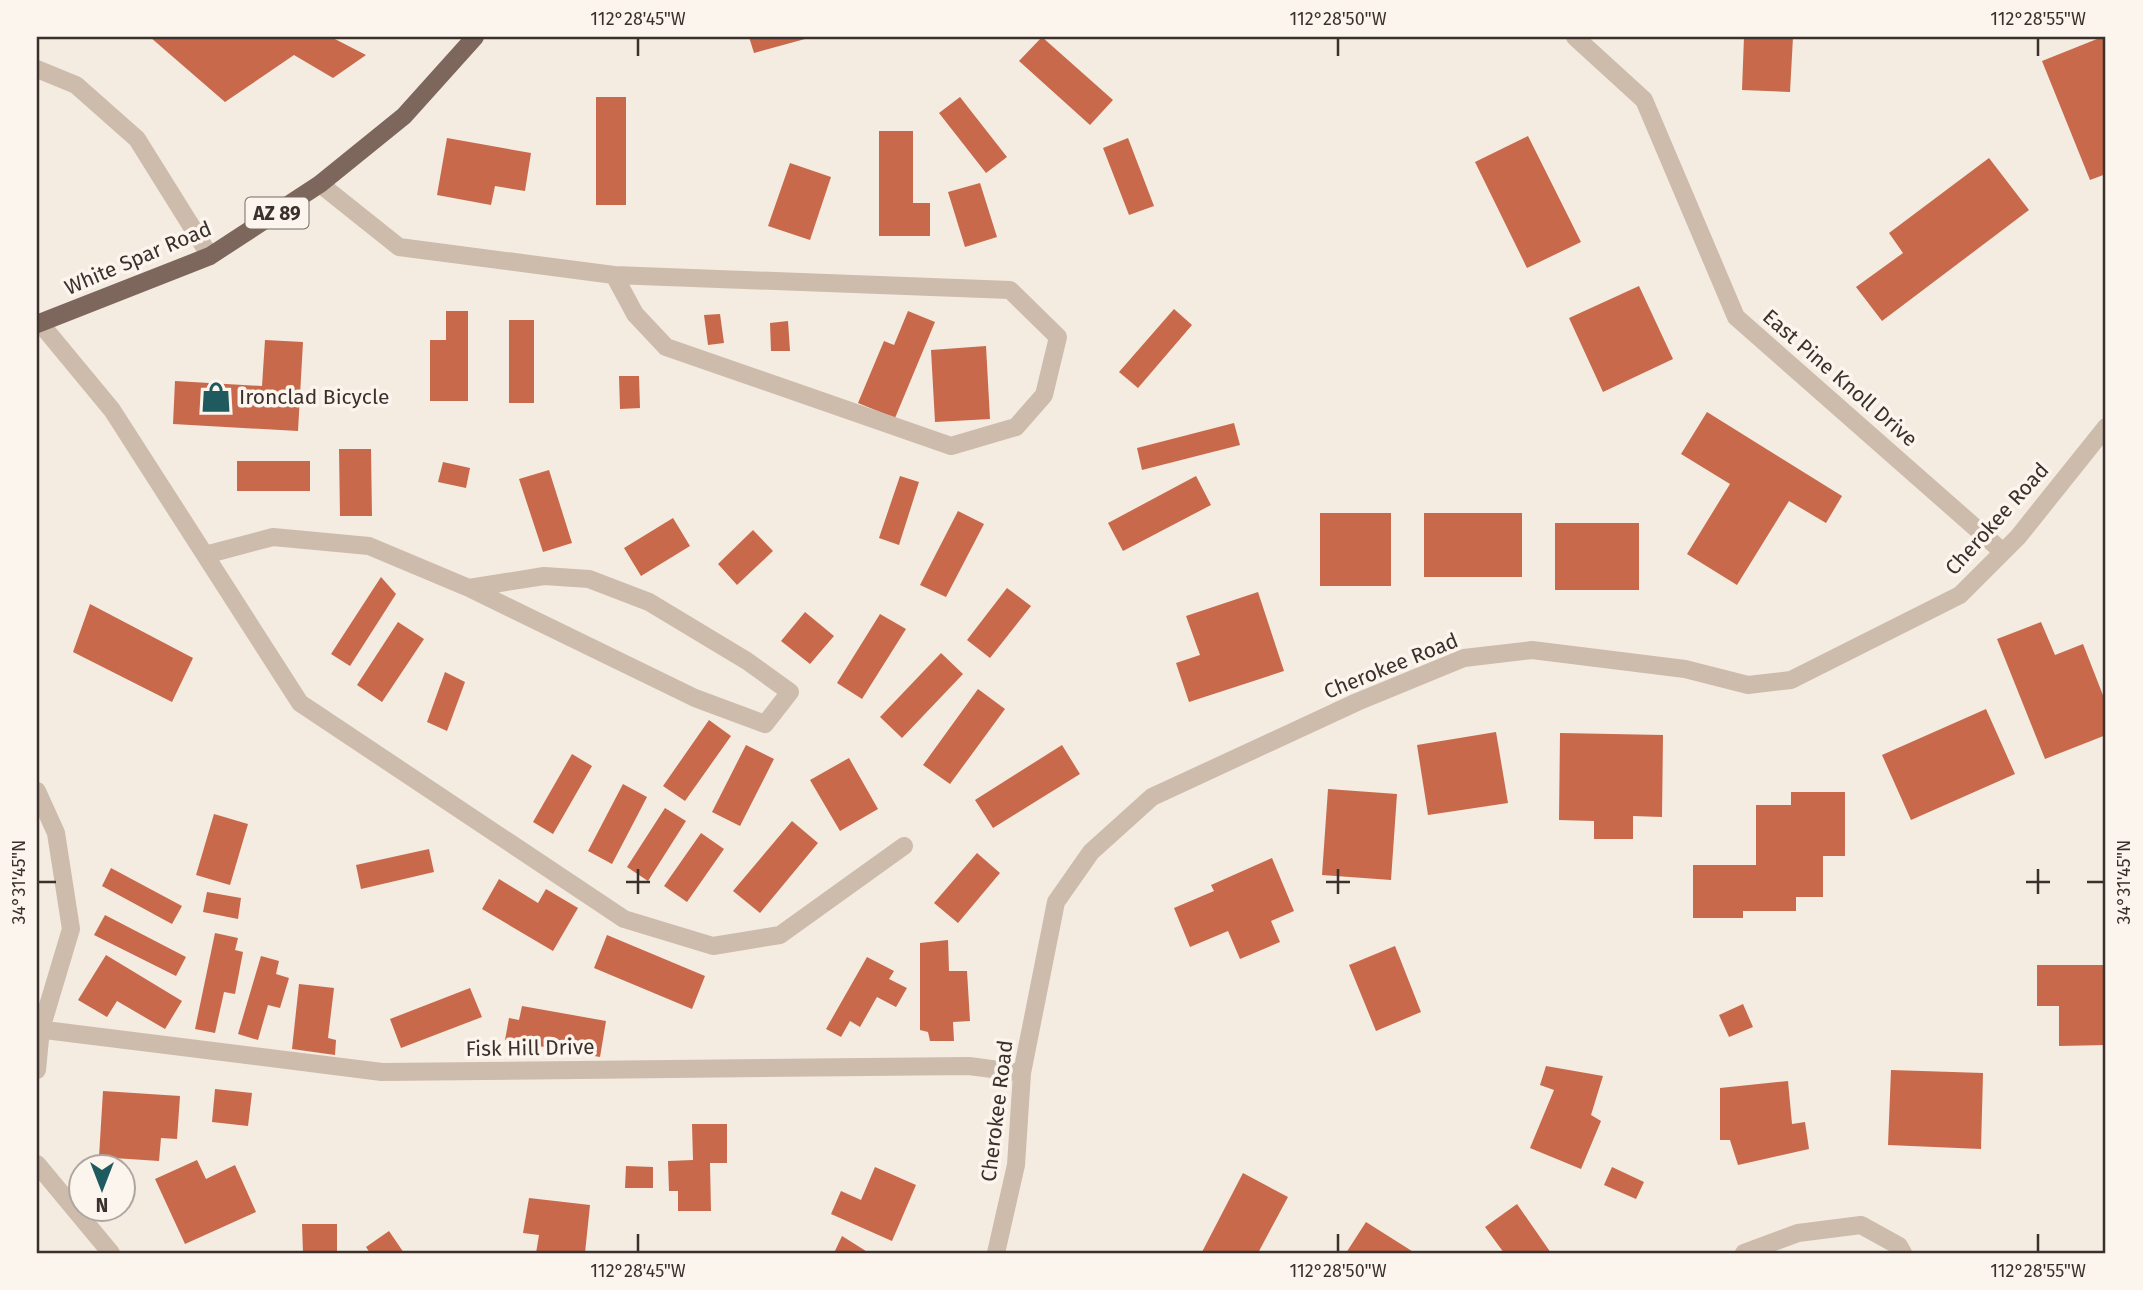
<svg xmlns="http://www.w3.org/2000/svg" width="2143" height="1290" font-family="'Fira Sans',sans-serif">
<rect width="100%" height="100%" fill="#f4ebe1"/>
<!-- building -->
<path fill="#c8694b" d="M150,37H331L366,55L333,78L294,55L225,102Z
M749,37H805V39L754,53Z
M1042,37L1113,100L1090,125L1019,61Z
M1744,37H1793L1790,92L1742,90Z
M2102,37L2106,42V174L2090,180L2042,61Z
M596,97H626V205H596Z
M960,97L1007,157L986,173L939,113Z
M879,131H913V203H930V236H879Z
M1528,136L1581,242L1527,268L1475,162Z
M447,138L531,153L525,191L495,186L491,205L437,195Z
M1128,138L1154,206L1129,215L1103,148Z
M1989,158L2029,210L1882,321L1856,287L1903,253L1889,233Z
M790,163L831,177L810,240L768,226Z
M980,183L997,237L965,247L948,192Z
M1639,286L1673,359L1603,392L1569,318Z
M1174,309L1192,325L1138,388L1119,372Z
M446,311H468V401H430V340H446Z
M908,311L935,322L895,418L858,403L884,341L894,345Z
M720,314L724,343L708,345L704,315Z
M509,320H534V403H509Z
M788,321L790,351H771L770,323Z
M265,340L303,342L298,431L173,424L175,381L262,386Z
M986,346L990,419L935,422L931,350Z
M619,376H639L640,408L620,409Z
M1707,412L1842,496L1826,523L1789,501L1737,585L1687,554L1730,484L1681,454Z
M1234,423L1240,445L1142,470L1137,448Z
M339,449H371L372,516H340Z
M237,461H310V491H237Z
M443,462L470,468L466,488L438,482Z
M549,470L572,543L543,552L519,479Z
M900,476L919,482L899,545L879,538Z
M1196,476L1211,505L1123,551L1108,523Z
M958,511L984,524L946,597L920,585Z
M1320,513H1391V586H1320Z
M1424,513H1522V577H1424Z
M673,518L690,546L641,576L624,548Z
M1555,523H1639V590H1555Z
M753,530L773,551L737,585L718,564Z
M381,577L396,594L350,666L331,654Z
M1007,588L1031,606L990,658L967,640Z
M1258,592L1284,671L1189,702L1176,663L1200,655L1186,616Z
M90,604L193,658L172,702L73,652Z
M805,612L834,636L810,664L781,641Z
M880,614L906,629L862,699L837,683Z
M398,622L424,639L382,702L357,685Z
M2041,622L2055,655L2083,644L2106,703V735L2045,759L1997,639Z
M941,653L963,674L902,738L880,717Z
M445,672L465,682L447,731L427,722Z
M978,689L1005,709L950,784L923,765Z
M1986,709L2015,774L1911,820L1882,755Z
M709,720L731,736L685,801L663,786Z
M1496,732L1508,803L1428,815L1417,745Z
M1560,733L1663,735L1662,817L1633,816V839H1594V821L1559,820Z
M746,745L774,759L740,826L712,812Z
M1062,745L1080,774L993,828L975,800Z
M572,754L592,766L553,834L533,822Z
M849,758L878,809L840,831L810,780Z
M623,784L647,797L612,864L588,851Z
M1328,789L1397,794L1391,880L1322,875Z
M1791,792H1845V856H1823V897H1796V911H1743V918H1693V865H1756V805H1791Z
M665,808L686,821L648,881L627,867Z
M214,814L248,824L230,885L196,875Z
M792,821L818,843L760,913L733,891Z
M701,833L724,849L687,902L664,886Z
M429,849L434,872L361,889L356,865Z
M977,853L1000,873L958,923L934,903Z
M1272,858L1294,911L1271,921L1280,942L1240,959L1228,931L1190,947L1174,908L1214,891L1211,885Z
M111,868L182,906L172,924L102,886Z
M499,879L538,903L546,889L578,908L553,951L482,909Z
M207,892L241,898L238,919L203,912Z
M105,915L186,957L176,976L94,935Z
M215,933L238,938L235,950L243,952L235,994L224,992L215,1033L195,1029Z
M607,935L705,976L692,1009L594,968Z
M948,940L949,971H967L970,1021L953,1022L954,1041H930L928,1032L920,1030V943Z
M1395,946L1421,1012L1376,1031L1349,965Z
M106,955L182,1001L165,1029L117,1001L107,1017L78,1000Z
M261,956L279,961L276,974L289,978L280,1008L268,1005L258,1040L238,1034Z
M867,957L894,971L889,979L907,988L896,1007L877,997L860,1027L850,1021L841,1037L826,1029Z
M2037,965H2106V1045L2059,1046V1006H2037Z
M299,984L334,988L328,1038L336,1040L335,1055L292,1049Z
M470,988L482,1017L401,1048L390,1019Z
M1743,1004L1753,1027L1729,1037L1719,1015Z
M522,1006L606,1021L600,1057L505,1040L509,1018L519,1020Z
M1546,1066L1603,1076L1591,1115L1601,1121L1581,1169L1530,1148L1554,1090L1540,1085Z
M1891,1070L1983,1073L1981,1149L1888,1145Z
M1788,1081L1792,1124L1805,1122L1809,1149L1738,1165L1730,1140H1720V1088Z
M215,1089L252,1093L248,1126L212,1122Z
M103,1091L180,1096L177,1139L161,1138L159,1161L99,1157Z
M692,1124H727V1163H710L711,1211H678V1191H669L668,1161L693,1160Z
M197,1160L206,1179L235,1165L256,1212L185,1244L155,1179Z
M626,1166L653,1167V1188H625Z
M875,1167L916,1185L892,1241L831,1214L841,1191L861,1200Z
M1612,1167L1644,1182L1636,1199L1604,1185Z
M1243,1173L1288,1197L1258,1253H1205L1202,1252Z
M529,1198L590,1205L585,1253H536L539,1235L523,1233Z
M1517,1204L1551,1253H1504L1485,1227Z
M1366,1222L1415,1253H1346Z
M302,1224H337V1253H303Z
M389,1231L404,1253H370L366,1247Z
M842,1236L850,1241L869,1253H834Z"/>
<g fill="none" stroke-linecap="round" stroke-linejoin="round">
<!-- minor -->
<path stroke="#cdbbac" stroke-width="18" d="M1575,37L1644,100L1736,317L2003,552
M37,69L76,85L137,139L210,256
M320,184L399,247L614,275L1010,290L1058,337L1044,395L1016,427L951,446L666,347L635,314L614,275
M40,323L112,410L300,703L624,919L713,946L780,935L904,846
M205,555L273,537L369,546L469,588L695,698L765,724L790,692L747,661L649,602L589,579L544,576L469,588
M37,791L56,833L71,929L41,1029L37,1070
M37,1029L382,1072L969,1066L1022,1073
M37,1164L111,1253
M996,1253L1016,1165L1022,1073L1056,902L1091,852L1152,797L1357,702L1464,658L1532,650L1685,669L1748,685L1791,680L1960,595L2018,537L2106,427
M1744,1253L1798,1233L1861,1225L1899,1246L1903,1253"/>
<!-- major -->
<path stroke="#7d675c" stroke-width="18" d="M37,324L210,256L320,184L404,116L475,37"/>
</g>
<!-- ticks -->
<path fill="none" stroke="#3b302b" stroke-width="2.5" d="M638,38V56M1338,38V56M2038,38V56M638,869V894M1338,869V894M2038,869V894M38,882H56M626,882H650M1326,882H1350M2026,882H2050M2087,882H2104M638,1234V1252M1338,1234V1252M2038,1234V1252"/>
<!-- icons -->
<defs>
<symbol id="shop-bare" viewBox="-9 -9 18 18"><path d="M-5-2.5h2.3a2.7 3.5 0 0 1 5.4 0H5L5.5 6h-11ZM-1.5-2.5h3a1.5 2.3 0 0 0-3 0Z" fill="#1f5a5e" stroke="#fbf5ee" stroke-width="2.5" paint-order="stroke"/></symbol>
</defs>
<g fill-rule="evenodd">
<use href="#shop-bare" x="194" y="375" width="44" height="44"/>
</g>
<g text-anchor="middle" stroke-width="7" stroke-linejoin="round" paint-order="stroke">
<!-- shield labels -->
<rect fill="#fbf5ee" stroke="#756b66" stroke-width="2" x="245.5" y="197.5" width="63" height="31" rx="5"/>
<g font-size="19" font-weight="bold" fill="#3b302b">
<text x="277" y="220">AZ 89</text>
</g>
<!-- street labels -->
<g font-size="21" fill="#3b302b" stroke="#fbf5ee">
<text transform="translate(138 258) rotate(-23)" y="7">White Spar Road</text>
<text transform="translate(1840 378) rotate(41)" y="7">East Pine Knoll Drive</text>
<text transform="translate(1997 519) rotate(-48)" y="7">Cherokee Road</text>
<text transform="translate(1391 666) rotate(-22)" y="7">Cherokee Road</text>
<text transform="translate(530 1048) rotate(-1)" y="7">Fisk Hill Drive</text>
<text transform="translate(997 1111) rotate(-83)" y="7">Cherokee Road</text>
</g>
<!-- poi labels -->
<g font-size="21" fill="#3b302b" stroke="#fbf5ee" text-anchor="start">
<text x="239" y="404">Ironclad Bicycle</text>
</g>
</g>
<!-- border -->
<rect width="2143" height="1290" fill="none" stroke="#fbf5ee" stroke-width="77"/>
<!-- north arrow -->
<g transform="translate(102 1188) rotate(180)"><circle r="33" fill="#fbf5ee" stroke="#aea6a0" stroke-width="2"/>
<path d="M0-5L12 26L0 18L-12 26Z" fill="#1f5a5e"/>
<text y="-10" font-size="19" font-weight="bold" text-anchor="middle" fill="#3b302b">N</text>
</g>
<rect x="38" y="38" width="2066" height="1214" fill="none" stroke="#3b302b" stroke-width="2.5"/>
<g font-size="18" text-anchor="middle" fill="#3b302b">
<text x="638" y="25">112°28'45"W</text>
<text x="1338" y="25">112°28'50"W</text>
<text x="2038" y="25">112°28'55"W</text>
<text transform="translate(2124 882) rotate(-90)" y="6">34°31'45"N</text>
<text transform="translate(19 882) rotate(-90)" y="6">34°31'45"N</text>
<text x="638" y="1277">112°28'45"W</text>
<text x="1338" y="1277">112°28'50"W</text>
<text x="2038" y="1277">112°28'55"W</text>
</g>
</svg>
